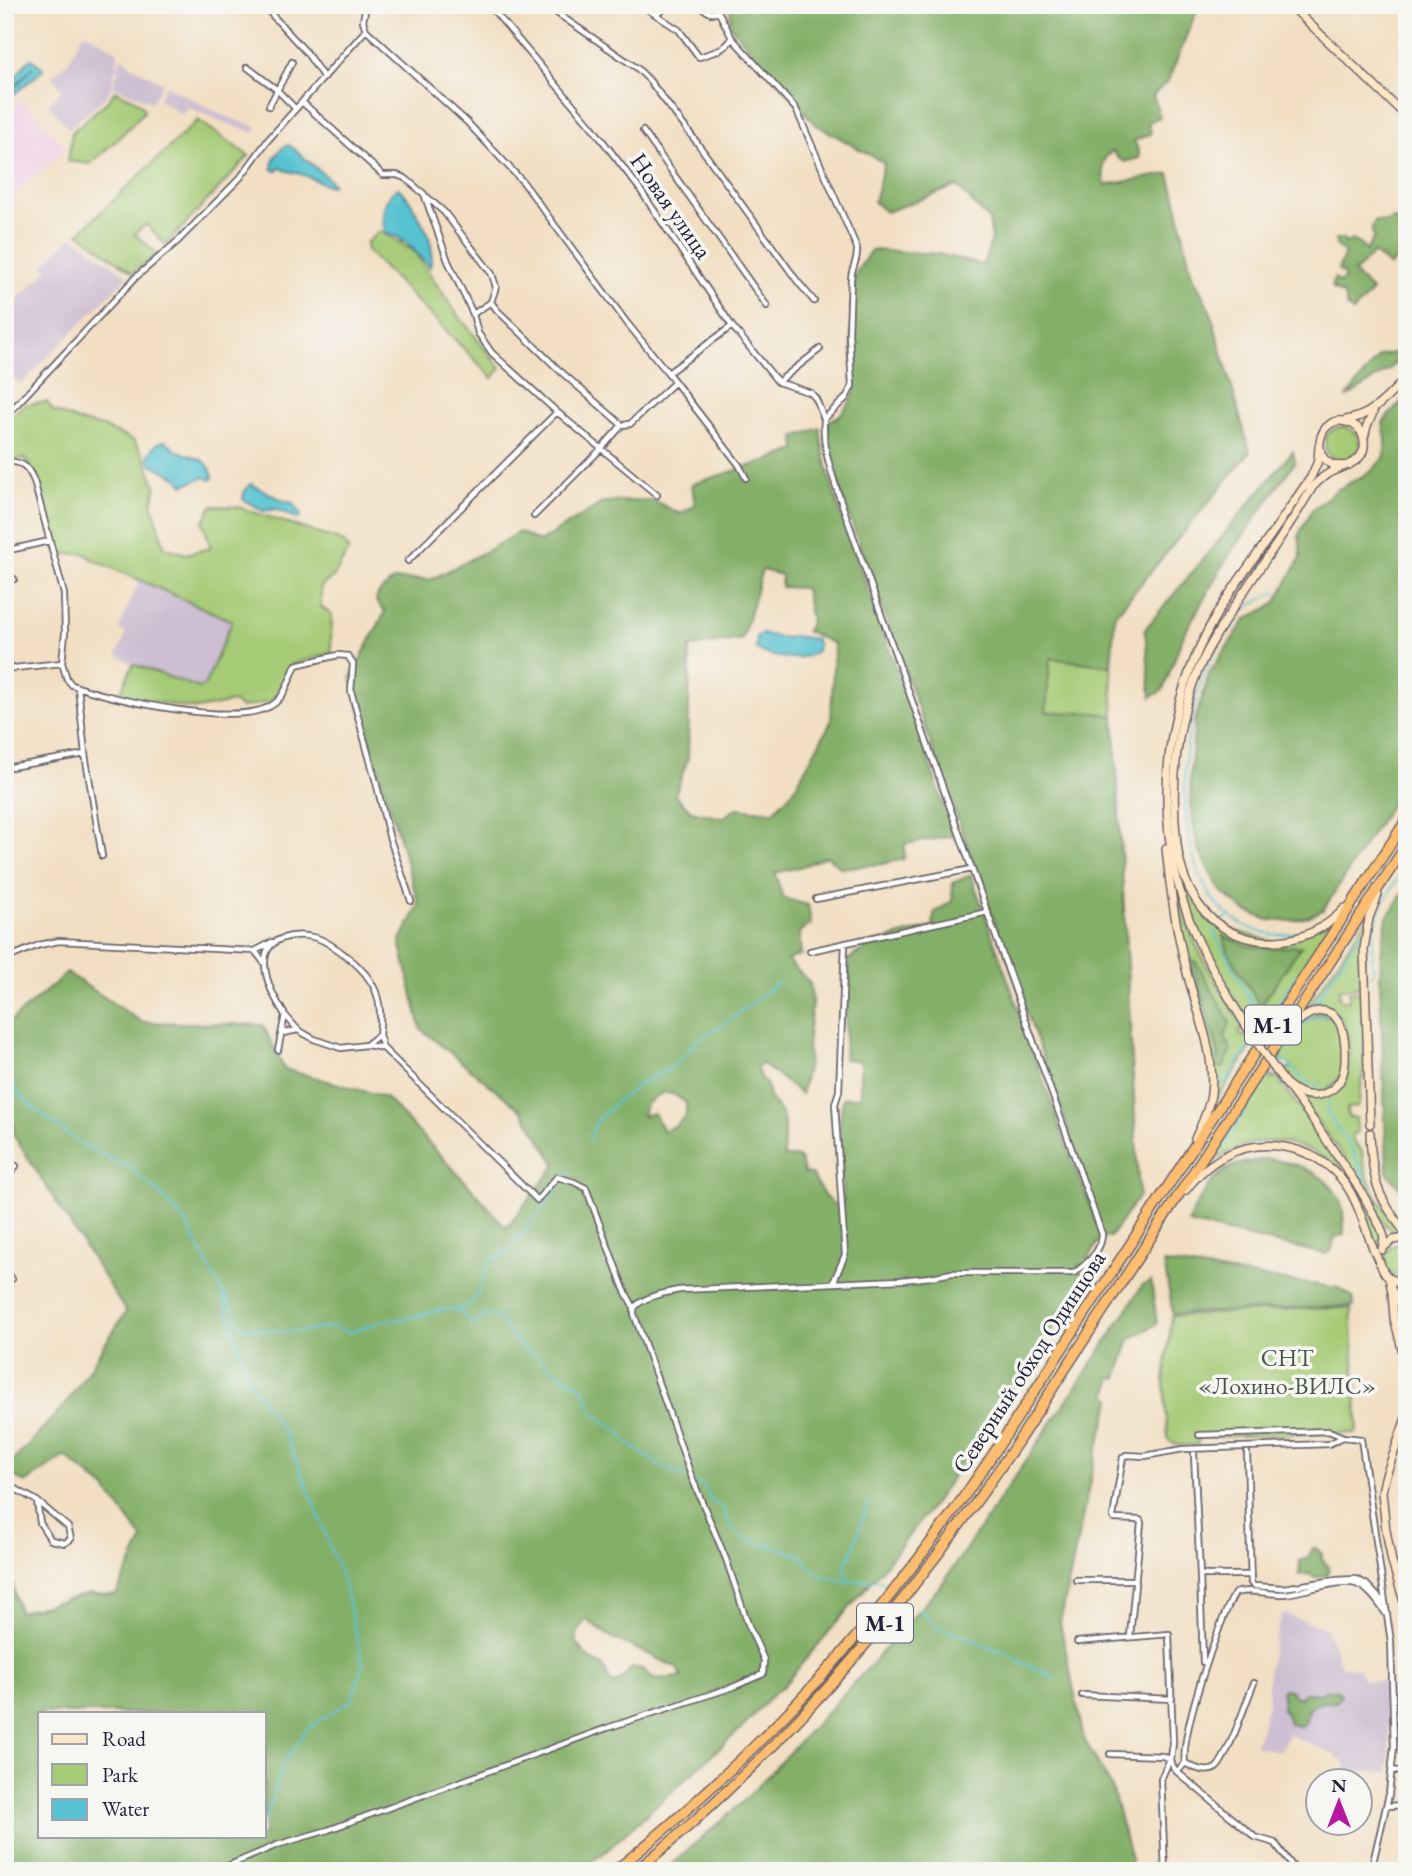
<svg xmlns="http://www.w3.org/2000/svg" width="1412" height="1876" font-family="'EB Garamond',serif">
<rect width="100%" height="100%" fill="#f6f6f2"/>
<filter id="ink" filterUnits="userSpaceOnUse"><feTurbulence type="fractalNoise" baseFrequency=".0143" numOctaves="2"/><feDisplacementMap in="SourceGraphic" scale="14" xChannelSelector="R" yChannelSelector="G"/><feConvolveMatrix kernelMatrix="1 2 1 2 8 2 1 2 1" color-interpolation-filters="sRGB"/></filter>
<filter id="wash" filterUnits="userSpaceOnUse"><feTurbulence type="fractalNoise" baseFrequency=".00686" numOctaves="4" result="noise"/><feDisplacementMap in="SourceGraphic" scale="28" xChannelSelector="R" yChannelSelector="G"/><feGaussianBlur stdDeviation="1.57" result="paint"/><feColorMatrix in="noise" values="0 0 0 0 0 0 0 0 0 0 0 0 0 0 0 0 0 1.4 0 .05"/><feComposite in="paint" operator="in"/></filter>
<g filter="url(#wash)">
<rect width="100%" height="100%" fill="#f2dfc3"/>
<!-- built -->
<path fill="#f1d0e3" d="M22,100L67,148L9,200L5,195V113Z"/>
<!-- industrial -->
<path fill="#cebed1" d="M87,33L117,51L118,57L112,86L107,96L69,129L48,104L63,90L52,77L69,61L82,35Z
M121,58L128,61V64L163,83L152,102L114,87L115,78L119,70L117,69Z
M166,85L222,115L257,127L255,133L221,121L187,107L182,115L158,99Z
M72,236L128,276L21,384L5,370V311L48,270L44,265Z
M139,581L232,621L205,685L199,688L133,664L117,655L126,633L119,629Z
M1283,1614L1325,1628L1336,1650L1341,1667L1359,1668L1363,1680L1389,1682V1773L1362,1771L1346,1773V1764L1333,1754L1288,1734L1280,1752L1256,1746L1268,1702V1673L1274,1641Z"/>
<!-- green -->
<path fill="#a6cb76" stroke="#647658" stroke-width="2" fill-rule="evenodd" d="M115,91C126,96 143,100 144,112L120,137L90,164L68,161L72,132L109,100Z
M198,120L249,156L166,245L146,224L135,234L157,254L133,273L79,233Z
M380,231L414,251L457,314L501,368L493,378L367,251L366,243Z
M47,402L53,411L78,421L103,427L133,440L143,454L156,487L152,503L164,547L186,554L211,548L203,522L212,506L238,507L342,541L349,549L334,576L321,586V607L332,615L331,639L332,653L292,664L280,691L272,701L241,708L233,702L197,709L119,696L133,664L199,688L205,685L232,621L92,559L84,553L58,555L36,475L25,459H5V423L23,405Z
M1325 444a17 17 0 1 1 34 0a17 17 0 1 1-34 0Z
M1050,657L1111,666L1114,716L1096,713H1046Z
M1184,883L1219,926L1278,943L1337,919L1261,1032L1257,1030L1260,1025L1259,1019L1250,1024L1210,959L1199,934L1182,884ZM1224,936L1247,946L1274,948L1301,946L1262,1004H1259L1228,952Z
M1174,888L1192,936L1204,961L1244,1028L1239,1033L1242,1036H1248L1253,1044L1211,1109L1214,1084L1188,970ZM1193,960L1196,962L1230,1022L1225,1033L1228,1057L1223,1067L1219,1066L1218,1051L1192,962Z
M1368,917L1362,983L1358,987L1339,989L1340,1000H1349V992L1357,991L1362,995C1364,1022 1365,1049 1363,1076C1361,1086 1359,1094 1359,1104L1357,1107L1347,1108L1348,1117L1356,1118L1357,1133L1352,1134C1353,1147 1356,1143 1362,1151C1364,1183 1384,1207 1401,1233L1392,1231L1385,1225L1343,1156L1298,1096L1314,1098L1345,1078L1347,1074C1350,1054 1351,1027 1335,1013L1304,1012Z
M1320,1013C1339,1019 1339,1024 1341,1042C1341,1049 1344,1057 1343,1064C1342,1081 1325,1096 1307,1093C1296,1091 1288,1081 1281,1073L1292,1067L1285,1062L1279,1064L1277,1062L1282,1055L1279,1053C1291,1035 1298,1020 1320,1013Z
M1269,1068L1271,1071V1080L1276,1076L1314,1127L1358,1192L1381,1232L1382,1237L1377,1248C1363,1231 1358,1200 1346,1180C1327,1149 1279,1135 1245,1145C1232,1149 1219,1159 1206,1165Z
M1401,1243H1407V1277C1381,1280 1376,1249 1401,1243Z
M1351,1308L1358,1425L1356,1433L1198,1437V1445C1188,1445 1174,1448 1168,1439L1164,1381L1172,1316L1299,1309Z"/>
<!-- forest -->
<path fill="#84af67" stroke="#536851" stroke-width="2" fill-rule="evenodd" d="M730,5H1199L1168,81L1153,95L1160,117L1148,122L1151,132L1150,135L1145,136L1134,141L1139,151V158L1125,162L1118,158L1113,151C1099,158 1103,171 1105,185L1169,174L1178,208L1191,272L1210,310L1250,452L1115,615L1111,666L1050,658L1046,712L1096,713L1114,716L1139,1196L1110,1237L1101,1238L1085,1264L1078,1265L1084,1277L1062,1315L938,1498L888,1562L784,1685L768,1699L746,1724L604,1853L577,1871H5V1550L19,1612L88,1594L116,1595L143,1539L105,1488L65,1456L25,1483L5,1470L68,1401L126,1312L13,1134L15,1126L5,1111V1026L67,973L142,1022L263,1025L284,1069L385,1097L477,1194L506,1228L556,1165L523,1112L421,1029L400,942L419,905L351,677L385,612L376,601L378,594L393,580L432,579L490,549L519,532L539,542L604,502L653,500L680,514L695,505L692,484L760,463L796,450L795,437L820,428C827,486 850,538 869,592C898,673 927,754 954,836L905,844L904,859L882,864L841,868L827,856L803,866L775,873L783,898L808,905L811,924L799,932L801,955L787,960L810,983L812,1003L807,1046L809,1059L801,1094L763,1064L758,1066L757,1070L761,1079L767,1085L769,1097L782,1115L784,1123V1157H795L801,1160L804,1173L812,1175L825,1197L835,1205L843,1203C841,1168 837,1132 843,1098L860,1097V1061L844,1059L849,959C875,939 902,935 933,927L934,913L952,901L953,883L971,875L1065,1142L1098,1226L1066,1122L842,496L828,450L829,421L839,416L849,404L855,392L851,332L854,276L871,250L938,254L983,265L992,239L989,220L957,186L886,212L874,202L884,163L815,124L731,27ZM762,570L781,575V587L805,588L811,621L806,631L834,644L831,722L793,791L773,812L736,808L723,818L691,811L675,795L688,758L690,647L742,639ZM663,1092L675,1095L686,1103V1115L677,1125L663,1131L654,1113L643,1116L646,1104ZM586,1619C601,1633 616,1640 635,1648C649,1654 662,1662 676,1667L682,1677L653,1679L643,1669L632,1668L616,1684L609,1681C604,1660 599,1668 587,1656C582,1652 579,1646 576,1641L578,1632ZM40,1713H264V1836H40Z
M1393,219L1407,225V249L1390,266L1373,253L1354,273L1372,291L1353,312L1347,307L1344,295L1333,289L1332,283L1335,278L1339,283L1344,279L1343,273L1338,270L1345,253L1336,245V239H1342L1346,243L1352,240C1360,243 1362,246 1366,251L1374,237C1371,231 1371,227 1375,221L1387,222Z
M1407,350L1390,369L1346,398L1379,356Z
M1407,395V779L1323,910L1307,917L1291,921L1268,920L1245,911L1221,891L1210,873L1198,848L1192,817L1190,780L1195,720L1210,672L1246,619L1275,604L1301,557L1299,534L1312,510L1338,489L1372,471L1385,456L1386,440L1383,422Z
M1293,451L1295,462L1224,563L1183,636L1163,690L1151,697L1145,629Z
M1407,887V1197L1387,1172L1380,984L1381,954L1387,917Z
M1223,936L1247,946L1274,948L1301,946L1262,1004H1259L1228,952Z
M1193,960L1196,962L1230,1022L1225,1037L1231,1051L1223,1068L1219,1067L1218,1051L1192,962Z
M1266,1159C1296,1162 1333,1174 1342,1207C1344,1216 1344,1226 1344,1235L1335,1237L1331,1251L1325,1254L1188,1223C1196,1202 1212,1175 1233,1166C1243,1162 1256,1161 1266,1159Z
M1164,1263L1339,1288L1353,1297L1354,1306L1173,1314Z
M1151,1281L1157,1324L1130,1339L1117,1378H1112L1107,1396L1112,1398L1095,1457L1060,1623L1084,1739L1112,1788L1134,1871H664L745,1800L868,1668L942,1584L1099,1353L1142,1286Z
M1313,1548H1316L1322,1554V1559L1329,1567L1328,1575L1314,1578L1310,1574L1299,1575L1300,1561L1308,1558Z
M1283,1689L1289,1690L1294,1696L1299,1698L1305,1693L1320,1694L1328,1690H1338L1341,1695L1336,1702C1325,1701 1311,1701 1307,1715C1306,1718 1305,1722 1303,1725L1297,1726L1289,1723L1286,1714L1282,1710L1283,1700L1281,1691Z"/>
<!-- water -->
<path fill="#57c2d1" stroke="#3c7286" stroke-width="2" d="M32,59L43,68L42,71L13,95L11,92L34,66L9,91L6,89L28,61Z
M287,145L292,147L331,181L333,185L329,186L304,175L284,170L280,167L277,171L273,170C270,160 279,150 287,145Z
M398,188C407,195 410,201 415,210C426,230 436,243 430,267L404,240L402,242L400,238L385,233C381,215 382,199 398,188Z
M166,441C169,444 171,447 175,449C189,458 210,455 213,478L210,480L205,477L183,485L178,478L150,463L148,457C153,448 155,442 166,441Z
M251,484L284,501L293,503L301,515L298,519L276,509L263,511C256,505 249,504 243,499L244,492Z
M762,634L786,638L793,636L815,639L818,645L817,651C803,662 771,659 756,649L757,636Z"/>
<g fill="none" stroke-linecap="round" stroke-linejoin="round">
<!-- stream -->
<path stroke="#57c2d1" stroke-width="2" d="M1277,592C1261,599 1238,608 1234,627C1225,631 1220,643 1215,652C1180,711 1173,829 1207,890C1216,907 1233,920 1250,928C1275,940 1299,935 1322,923
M1222,922L1229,915
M1214,929L1213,930L1257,1012
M1369,976L1374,972C1366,927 1383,900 1407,864
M1328,1007L1313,1006L1360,934H1361L1360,975H1361
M1256,1036L1326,932
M1277,1061L1279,1063L1285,1062C1299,1070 1301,1086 1320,1084
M1274,1064L1288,1045L1297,1038C1300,1023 1312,1017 1325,1017
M5,1078L31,1106L82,1145L130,1168L162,1195L186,1223L210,1269L242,1327L289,1332L334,1327L350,1332L385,1320L404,1319L439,1310L454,1309L463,1314L472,1324L479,1323L483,1316L490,1315L501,1318L506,1330L521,1346L569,1380L582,1387L594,1413L622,1434L629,1444L662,1467L690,1478
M1217,1082H1226L1253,1041
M1328,1103L1327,1113L1351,1148L1367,1182
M589,1140L596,1122L614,1104L637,1086L674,1066L701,1038L727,1022L764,994L778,982
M1219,1153L1265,1080L1268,1078V1074L1271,1069
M223,1294L248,1379L283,1430L313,1500L343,1581L363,1663L352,1700L307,1729L283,1765L264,1824
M455,1309L469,1306L476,1295L490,1260L506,1254L571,1172
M695,1481L705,1487L710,1500L723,1508C735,1554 770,1538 801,1557C809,1563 815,1575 826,1578C832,1579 841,1580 848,1581C862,1582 871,1577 885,1583
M849,1580L844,1567L853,1549L868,1502
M916,1608L927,1617L932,1624L942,1629L964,1635L985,1646L1006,1653L1023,1663L1056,1678"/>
</g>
</g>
<g filter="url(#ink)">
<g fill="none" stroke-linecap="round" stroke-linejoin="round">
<defs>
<path id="street" d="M263,5L306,52L324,78
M366,5L363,21L366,30L467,122L523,182L627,323L668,373L739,465L746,478
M489,5L592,127L639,188L732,326L778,382L811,393L816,399L824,419
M545,5L637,68L649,80L698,144L798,282L814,301
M641,5L679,30L699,57C711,53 726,50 732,38
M698,5L710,13H718
M656,14L671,5
M247,67L276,89L296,109
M302,102L383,175H397L405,178L424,194L448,261L473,314L478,333L492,353L557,412L657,495
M269,106L292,62
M643,131L767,306
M427,197L444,212L492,274L496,287L491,302L497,310L559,370L622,425
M473,314L491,302
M668,373L732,326
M778,382L820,349
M5,417L136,277L178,241L240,178L268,140L366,30
M5,461C23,462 27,465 34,481L64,594L65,633L62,663L67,679L72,685C109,699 243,730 275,703C286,694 290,678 296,665L338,655L348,656L353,664L351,691L377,786L389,836L411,901
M534,516L601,449L622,425L630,424L675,382
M5,551L49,541
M408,561L557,412
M5,581L14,579
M5,669L62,663
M78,687L85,754L102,856
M5,768L85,754
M816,899L972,869
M255,951L265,964
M810,951L988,912
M5,959L39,945L59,941L255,951L272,942
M283,1033L298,1030
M367,1045L383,1048
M278,1050L285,1015C276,1000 266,984 265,965C263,936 296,932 317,938C329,942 340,951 349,958C360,967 371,978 376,992C381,1006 381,1020 379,1035L366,1045L341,1048L314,1039L298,1030L285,1015
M5,1180L16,1166
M5,1269L12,1279
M833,1283L845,1255L835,1104L839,1091L845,943
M634,1308C644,1296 665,1293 679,1290L901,1280L931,1277L952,1273H1074C1087,1264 1102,1251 1102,1234L839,496C831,471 822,446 824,419L846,398L852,386L849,333L851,278C852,264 858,264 857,248L796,109L732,38L715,5
M1199,1435L1329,1431L1343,1437L1361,1439L1391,1642L1394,1746L1389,1794L1371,1871
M1247,1453L1251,1583L1254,1586L1283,1588L1336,1580L1356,1579L1366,1584L1385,1604
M1194,1454L1200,1575
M5,1483L37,1501L68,1527L71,1539L65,1543L51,1540L40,1523L37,1501
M1076,1580H1136
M1130,1636L1141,1523L1140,1520L1114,1519L1113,1517L1123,1457L1126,1455L1145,1456L1183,1449L1329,1444L1343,1437
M1077,1642L1169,1634L1173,1743C1172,1755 1168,1761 1176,1771L1255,1837L1275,1843L1296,1871
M1203,1662L1200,1575H1251
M1082,1695L1172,1699
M1110,1754L1163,1756L1170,1759L1161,1779L1165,1871
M1185,1763C1193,1768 1207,1774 1216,1768C1227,1760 1247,1699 1254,1683
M1392,1770L1407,1773
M1176,1771L1180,1769L1185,1763C1180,1734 1219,1620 1235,1593C1251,1588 1268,1595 1285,1594C1304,1592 1339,1579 1356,1584C1369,1588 1379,1604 1387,1615
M1386,1806L1407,1805
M216,1871L277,1845L328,1830L607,1728L733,1687L763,1674L764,1660L748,1624L726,1559L692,1478L634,1314V1308L624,1289L586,1188L574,1182L557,1177L537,1200L383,1048L379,1035"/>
<path id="secondary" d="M1290,5L1407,117
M1346,420C1373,416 1388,396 1407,377
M1364,438L1367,426L1373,413
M1312,488C1282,540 1244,587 1214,639C1178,699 1169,776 1177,844C1182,886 1202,924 1244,937C1282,948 1319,936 1345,908
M1310,490C1315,484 1320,479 1326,475C1340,465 1367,465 1364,441C1363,434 1359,427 1352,424C1316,406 1304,474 1349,465
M1166,848C1170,889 1176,929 1186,969C1196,1010 1216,1052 1211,1094C1209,1110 1201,1125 1195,1139
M1251,1034C1232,1002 1211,970 1196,936C1154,840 1158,729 1205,636C1221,603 1244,573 1266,542C1281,521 1296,498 1311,477L1318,461L1319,446
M1274,1068L1313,1120L1361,1191L1381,1228L1384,1237L1382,1250
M1283,1081C1294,1091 1306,1099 1323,1094C1344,1087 1346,1068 1345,1049C1344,1006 1317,999 1290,1030
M1370,1124L1364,949L1369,918L1378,895
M1370,1133C1372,1181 1377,1197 1407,1235
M1185,1191C1193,1181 1201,1171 1212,1164C1253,1133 1316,1142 1346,1185C1362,1208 1367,1239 1380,1264
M1384,1247L1393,1240L1407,1238
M1380,1262C1383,1276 1392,1283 1407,1282
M1389,1278L1392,1292L1394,1318L1407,1368
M1394,1303L1399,1291L1407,1283
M1407,1415L1385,1478L1382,1492L1386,1530L1392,1562L1407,1612"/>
<path id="highway" d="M615,1871C692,1808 765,1740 831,1666C896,1592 954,1514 1008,1432L1407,819
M636,1871C788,1746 910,1603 1019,1440L1407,844"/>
</defs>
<!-- street casing -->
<use href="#street" stroke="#6b646b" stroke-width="8"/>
<!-- secondary casing -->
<use href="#secondary" stroke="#6b646b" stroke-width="10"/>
<!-- highway casing -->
<use href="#highway" stroke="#6b646b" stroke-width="12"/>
<!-- street -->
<use href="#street" stroke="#fff" stroke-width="4.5"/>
<!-- secondary -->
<use href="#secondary" stroke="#fee5c5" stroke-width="7"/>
<!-- highway -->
<use href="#highway" stroke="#fcbd6f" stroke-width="9"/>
<defs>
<path id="secondary-bridge" d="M1251,1034L1274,1068"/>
</defs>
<!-- secondary-bridge casing -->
<use href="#secondary-bridge" stroke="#6b646b" stroke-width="10" stroke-linecap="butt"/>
<!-- secondary-bridge -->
<use href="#secondary-bridge" stroke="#fee5c5" stroke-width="7"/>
</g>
</g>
<g text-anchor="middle" stroke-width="7" stroke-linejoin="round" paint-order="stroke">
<!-- shield labels -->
<g fill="#f6f6f2" stroke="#626272" stroke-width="2">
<rect x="1245" y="1005.5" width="56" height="39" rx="5"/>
<rect x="857" y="1603.5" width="56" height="39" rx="5"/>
</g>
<g font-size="23" font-weight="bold" fill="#22223b">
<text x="1273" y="1033">М-1</text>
<text x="885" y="1631">М-1</text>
</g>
<!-- street labels -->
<g font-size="24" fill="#22223b" stroke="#f6f6f2">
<text transform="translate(671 206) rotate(55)" y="8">Новая улица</text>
<text transform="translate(1029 1362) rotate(-57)" y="8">Северный обход Одинцова</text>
</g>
<!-- park labels -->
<g font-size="24" fill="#4a554d" stroke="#f6f6f2">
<text x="1287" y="1366">СНТ<tspan x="1287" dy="28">«Лохино-ВИЛС»</tspan></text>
</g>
</g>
<!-- margin -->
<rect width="1412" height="1876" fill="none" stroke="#f6f6f2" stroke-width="28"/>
<!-- legend -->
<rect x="38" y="1712" width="228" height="126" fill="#f6f6f2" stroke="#a1a1a9" stroke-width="2"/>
<rect x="52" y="1734" width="35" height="10" fill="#fee5c5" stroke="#a1a1a9" stroke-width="2"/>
<text x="102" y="1746" font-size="21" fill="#22223b">Road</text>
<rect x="52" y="1764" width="35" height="21" fill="#a6cb76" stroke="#a1a1a9" stroke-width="2"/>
<text x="102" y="1782" font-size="21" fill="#22223b">Park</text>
<rect x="52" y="1799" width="35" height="21" fill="#57c2d1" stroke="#a1a1a9" stroke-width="2"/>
<text x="102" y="1816" font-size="21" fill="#22223b">Water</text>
<!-- north arrow -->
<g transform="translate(1339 1802)"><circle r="33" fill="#f6f6f2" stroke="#a1a1a9" stroke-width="2"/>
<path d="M0-5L12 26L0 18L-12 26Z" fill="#b5179e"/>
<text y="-10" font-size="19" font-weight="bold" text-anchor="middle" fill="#22223b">N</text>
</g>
</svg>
